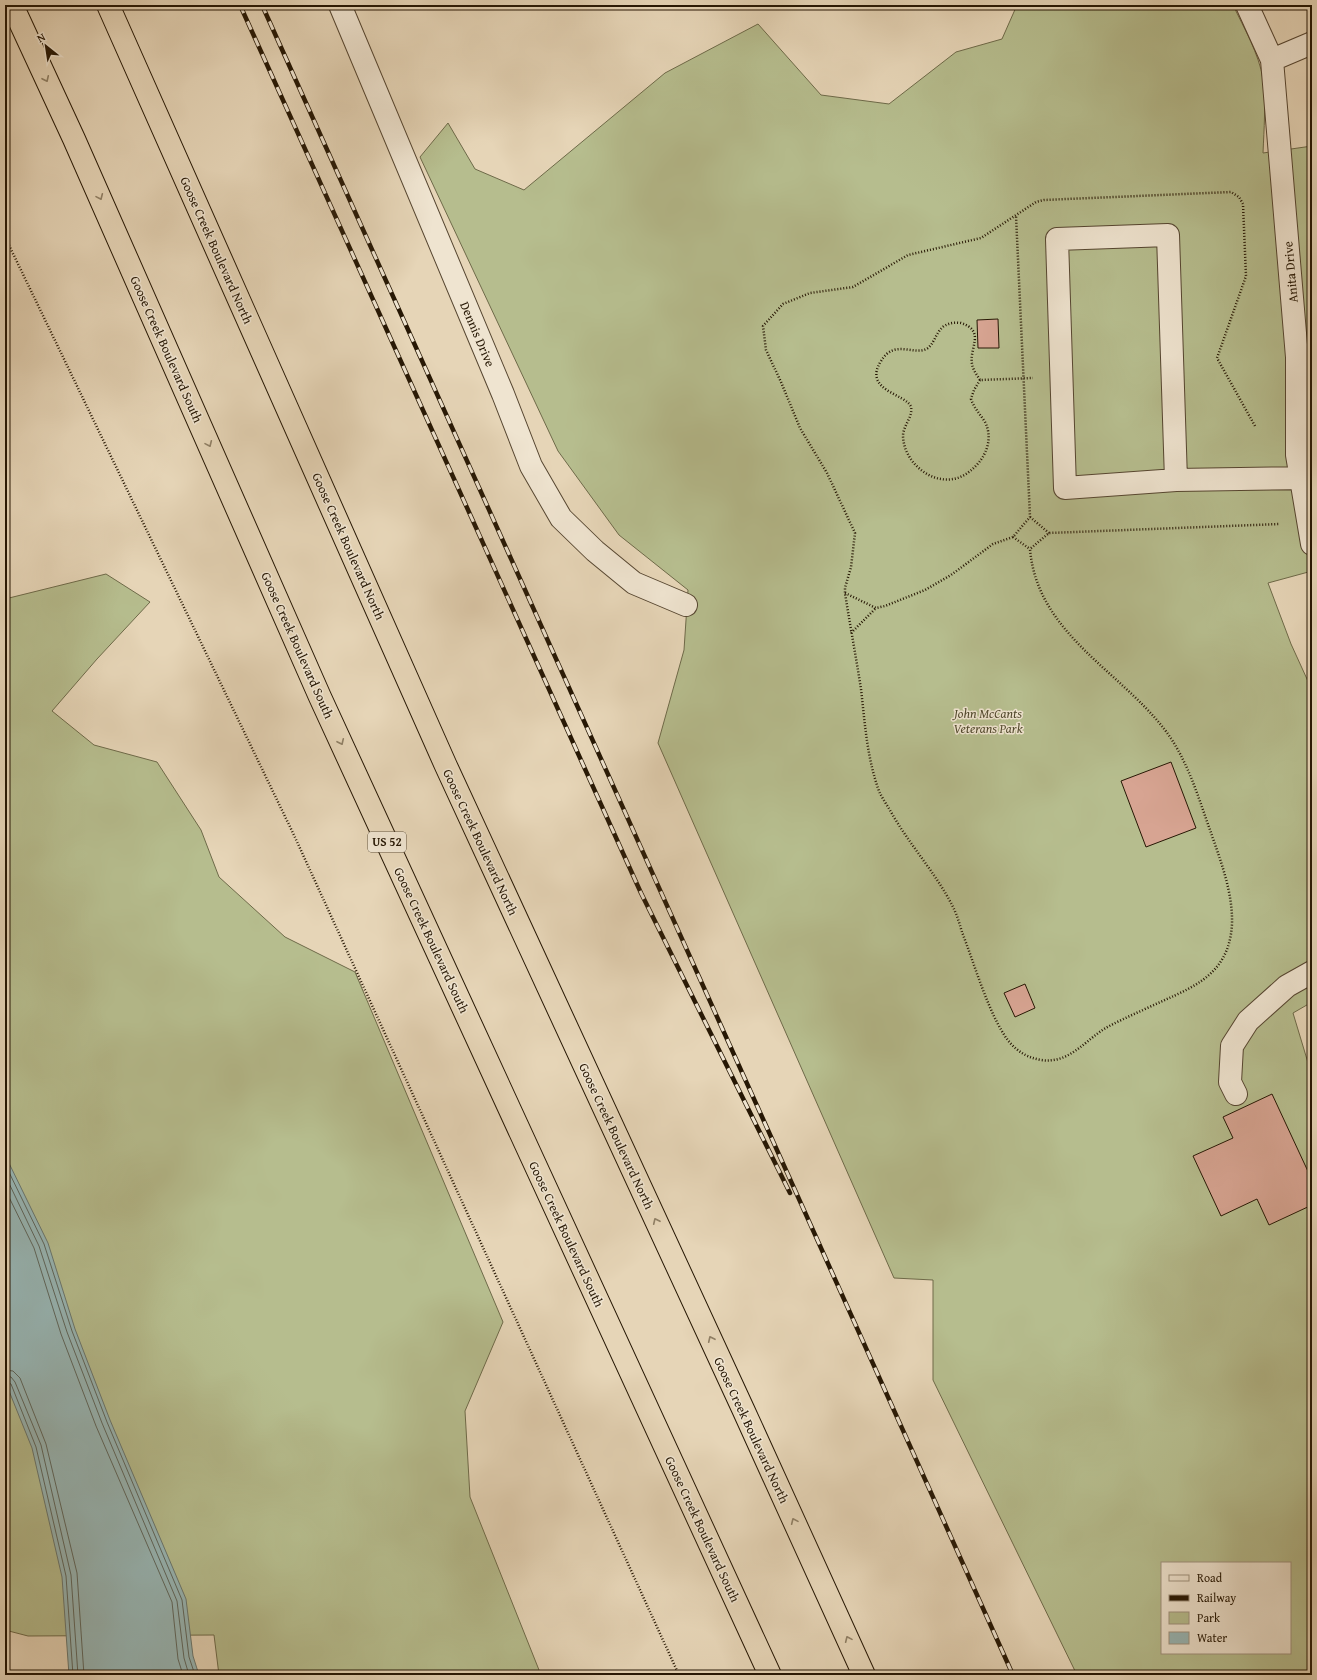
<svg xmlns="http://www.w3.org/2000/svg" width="1317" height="1680" font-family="'Gentium Book Plus',serif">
<rect width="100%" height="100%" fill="#e6d5b7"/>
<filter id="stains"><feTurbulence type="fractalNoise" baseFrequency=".005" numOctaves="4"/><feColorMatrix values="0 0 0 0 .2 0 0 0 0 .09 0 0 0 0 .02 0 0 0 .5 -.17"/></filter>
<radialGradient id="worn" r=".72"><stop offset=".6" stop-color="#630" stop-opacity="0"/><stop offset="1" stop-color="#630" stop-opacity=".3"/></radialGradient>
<!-- green -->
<path fill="#b6bd8e" stroke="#6e6a49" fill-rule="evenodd" d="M1017,5H1233C1244,28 1259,54 1263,79C1266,103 1264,129 1263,153L1312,146V571L1268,583L1291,644L1312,690V1002L1293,1013L1312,1076V1675H1077L933,1380V1280L894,1278L658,743L684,650L688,590L619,535L558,451L420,157L448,123L475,169L524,190L665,73L758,24L821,95L889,104L956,52L1002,39ZM1162,1563H1290V1653H1162Z
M106,574L150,602L97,659L52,711L94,745L157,762L201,830L219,877L285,937L355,972L503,1322L465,1411L470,1497L541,1675H219L214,1635L28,1636L5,1630V599Z"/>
<!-- water -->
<path fill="#98b7b6" stroke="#6a776f" d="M5,1155L48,1243L75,1329L110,1420L186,1599L193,1656L199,1675H69L62,1577L32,1448L5,1381Z"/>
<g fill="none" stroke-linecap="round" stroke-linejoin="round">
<!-- shore -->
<path stroke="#5f675d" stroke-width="1" d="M5,1164L44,1244L72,1331L107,1422L182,1600L189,1657L195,1675
M5,1175L39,1246L67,1332L102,1423L177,1601L184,1658L189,1675
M5,1189L34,1248L61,1334L96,1426L172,1602L178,1659L183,1675
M5,1370L13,1371L20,1378L46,1444L77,1573L84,1675
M5,1376L11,1377L15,1382L41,1445L71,1575L78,1675
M5,1381L11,1384L36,1447L66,1576L73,1675"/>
</g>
<!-- building -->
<path fill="#d7a492" stroke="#261704" d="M998,319L999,348H978L977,320Z
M1171,762L1196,828L1146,847L1121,781Z
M1025,984L1035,1008L1015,1017L1004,993Z
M1272,1094L1312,1180V1205L1269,1225L1257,1199L1221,1216L1193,1156L1233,1138L1223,1117Z"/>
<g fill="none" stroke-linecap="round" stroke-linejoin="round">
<defs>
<path id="minor" d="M340,5L503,394L531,466L561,518L595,551L634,583L686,605
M1247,5L1272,60L1297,357V455L1312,544
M1272,60L1312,43
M1176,480L1168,235L1057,239L1065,488L1176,480L1312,478
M1236,1094L1230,1082L1232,1046L1248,1021L1287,986L1312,972"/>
<path id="highway" d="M12,5L74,139L320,697L770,1675
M108,5L446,766L743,1409L864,1675"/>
</defs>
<!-- minor casing -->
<use href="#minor" stroke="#564631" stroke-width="24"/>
<!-- highway casing -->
<use href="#highway" stroke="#261704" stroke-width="24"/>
<!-- path -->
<path stroke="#261704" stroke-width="2.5" stroke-dasharray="1 2" stroke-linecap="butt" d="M5,237L293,833L679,1675
M980,380L974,390L971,399C974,408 980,414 985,422C995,442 983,463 966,474C939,491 904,466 903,436C903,426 913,417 911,407C907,394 862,391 881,361C895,338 915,357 928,348C935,342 936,332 944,326C949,323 955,322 961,323C986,331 969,348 972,364C973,370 977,375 980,380L1033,378
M1255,426L1217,358L1246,276L1243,204L1239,197L1231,192L1044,200L1036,202L981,238L908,255L853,287L810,293L783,304L763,326L766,350L781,382L800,428L827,473L855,533L851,567L845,588V593C850,625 856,657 861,689C865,724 867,758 879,791C882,798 887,805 891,812C909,844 934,871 951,903C956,912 959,922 962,932C974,963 986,1005 1003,1033C1012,1048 1024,1057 1041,1060C1068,1064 1084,1042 1104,1029C1116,1022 1130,1016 1143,1010C1186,989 1229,980 1232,924C1233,892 1220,859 1210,830C1198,796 1187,759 1165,730C1119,670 1037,633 1030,549L1049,533L1280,524
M1030,517L1049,533
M1013,537L1030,549
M845,593L876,608L885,606L925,590L951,575L993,544L1013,537L1030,517L1016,216
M851,633L876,608"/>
<!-- minor -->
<use href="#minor" stroke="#efe4d0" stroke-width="22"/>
<!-- highway -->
<use href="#highway" stroke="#e6d5b7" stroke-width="22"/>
<defs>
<path id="rail" d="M240,5L641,893L790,1193
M262,5L1013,1675"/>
</defs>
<!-- rail casing -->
<use href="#rail" stroke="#261704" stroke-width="4.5"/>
<!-- rail -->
<use href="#rail" stroke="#efe4d0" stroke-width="3" stroke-dasharray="9" stroke-linecap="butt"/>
</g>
<!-- one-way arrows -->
<defs><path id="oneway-chevron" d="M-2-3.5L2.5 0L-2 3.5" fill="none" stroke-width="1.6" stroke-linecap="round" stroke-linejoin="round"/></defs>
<g stroke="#908066">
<use href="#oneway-chevron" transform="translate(46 79) rotate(65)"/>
<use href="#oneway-chevron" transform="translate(100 197) rotate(66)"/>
<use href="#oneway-chevron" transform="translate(209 444) rotate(66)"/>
<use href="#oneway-chevron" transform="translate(341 742) rotate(65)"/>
<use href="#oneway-chevron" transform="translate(656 1221) rotate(-115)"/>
<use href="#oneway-chevron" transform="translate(711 1339) rotate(-115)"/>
<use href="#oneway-chevron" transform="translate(794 1521) rotate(-114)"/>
<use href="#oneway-chevron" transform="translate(848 1639) rotate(-114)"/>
</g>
<g text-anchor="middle" stroke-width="3" stroke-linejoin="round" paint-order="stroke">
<!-- shield labels -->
<rect fill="#efe4d0" stroke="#625441" stroke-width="1" x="368" y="832" width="38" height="20" rx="3"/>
<g font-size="12" font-weight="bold" fill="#261704">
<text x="387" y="846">US 52</text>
</g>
<!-- street labels -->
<g font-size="13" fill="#261704" stroke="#efe4d0">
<text transform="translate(217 250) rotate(66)" y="5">Goose Creek Boulevard North</text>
<text transform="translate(1290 272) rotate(-95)" y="5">Anita Drive</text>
<text transform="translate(478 334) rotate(67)" y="5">Dennis Drive</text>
<text transform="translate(167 349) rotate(66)" y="5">Goose Creek Boulevard South</text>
<text transform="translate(349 546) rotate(66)" y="5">Goose Creek Boulevard North</text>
<text transform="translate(298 645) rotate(66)" y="5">Goose Creek Boulevard South</text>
<text transform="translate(481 842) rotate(65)" y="5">Goose Creek Boulevard North</text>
<text transform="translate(432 940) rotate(65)" y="5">Goose Creek Boulevard South</text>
<text transform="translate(617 1136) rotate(65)" y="5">Goose Creek Boulevard North</text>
<text transform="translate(567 1234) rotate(65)" y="5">Goose Creek Boulevard South</text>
<text transform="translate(752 1430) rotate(65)" y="5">Goose Creek Boulevard North</text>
<text transform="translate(703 1529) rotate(65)" y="5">Goose Creek Boulevard South</text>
</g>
<!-- park labels -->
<g font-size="13" font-style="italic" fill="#51492d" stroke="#efe4d0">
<text x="988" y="718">John McCants<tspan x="988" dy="15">Veterans Park</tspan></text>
</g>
</g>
<!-- margin -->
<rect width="1317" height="1680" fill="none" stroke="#e6d5b7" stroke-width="20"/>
<rect x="6" y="6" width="1305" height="1668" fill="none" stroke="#261704" stroke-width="2"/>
<rect x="10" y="10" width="1297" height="1660" fill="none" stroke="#261704"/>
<!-- legend -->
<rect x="1161" y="1562" width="130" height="92" fill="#efe4d0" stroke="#9f927e"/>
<rect x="1169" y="1575" width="20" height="6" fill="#efe4d0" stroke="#9f927e"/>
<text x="1197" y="1582" font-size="12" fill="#261704">Road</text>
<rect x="1169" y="1595" width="20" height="6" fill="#261704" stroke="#9f927e"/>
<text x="1197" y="1602" font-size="12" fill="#261704">Railway</text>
<rect x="1169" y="1612" width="20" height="12" fill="#b6bd8e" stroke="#9f927e"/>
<text x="1197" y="1622" font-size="12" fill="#261704">Park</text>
<rect x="1169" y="1632" width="20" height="12" fill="#98b7b6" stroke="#9f927e"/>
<text x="1197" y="1642" font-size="12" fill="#261704">Water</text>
<!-- north arrow -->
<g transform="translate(46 46) rotate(330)" stroke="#efe4d0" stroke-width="3" paint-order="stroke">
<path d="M0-3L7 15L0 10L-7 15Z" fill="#261704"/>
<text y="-6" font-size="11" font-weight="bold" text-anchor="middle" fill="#261704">N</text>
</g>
<rect width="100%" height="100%" filter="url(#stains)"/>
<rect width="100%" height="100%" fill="url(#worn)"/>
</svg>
